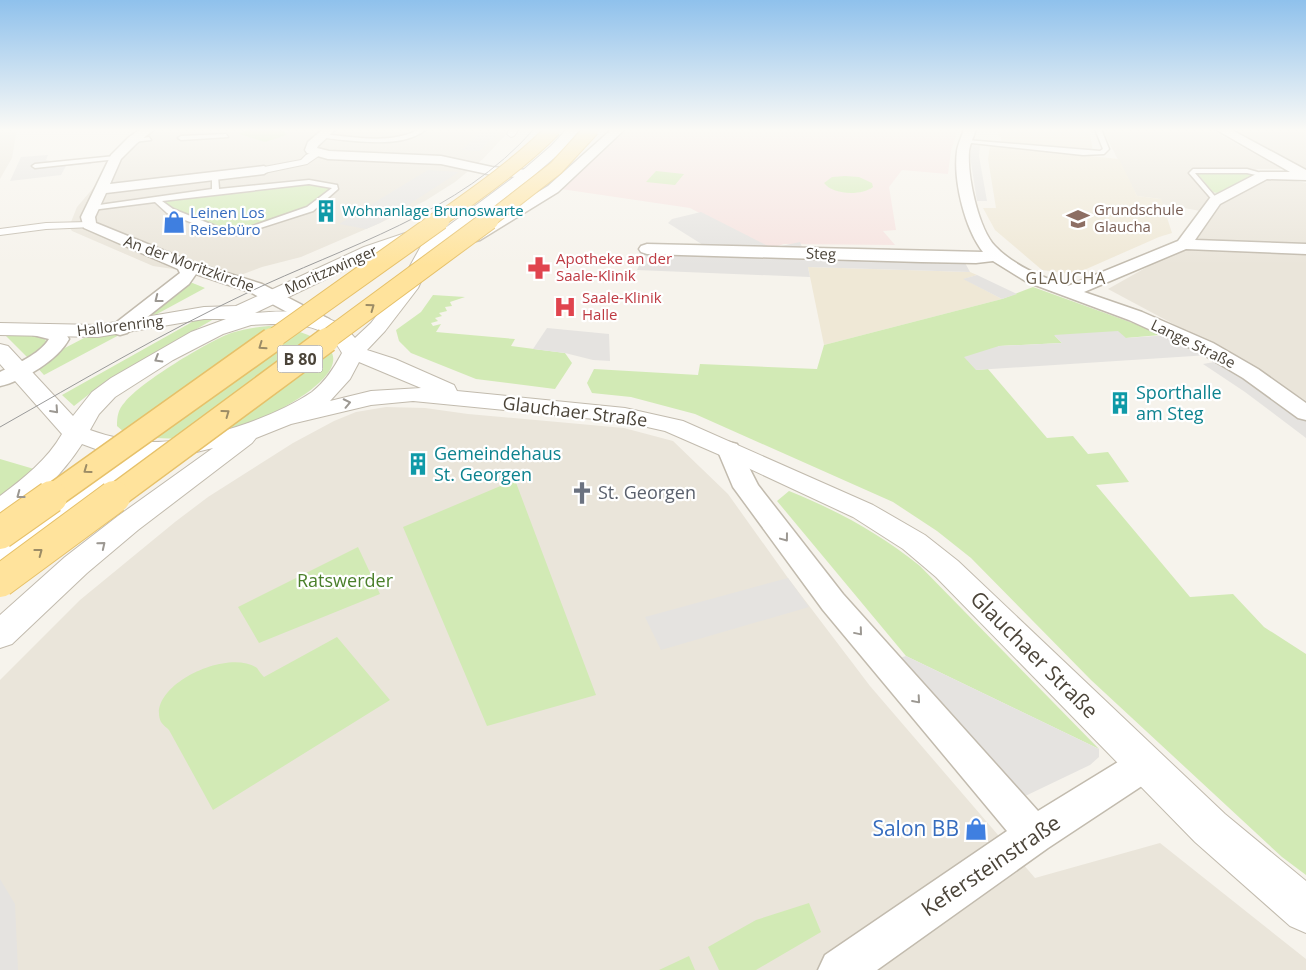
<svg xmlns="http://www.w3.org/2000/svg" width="1306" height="970" font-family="'Open Sans',sans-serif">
<rect width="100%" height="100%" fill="#f6f3ec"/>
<!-- residential -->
<path fill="#eae5da" d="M0,129H17L12,158L0,179Z
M153,129H511L483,159L455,182L425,201L380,223L301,257L262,267L233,278L153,266L72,231L69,227L77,207L119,158Z
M1102,129H1210L1282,169H1256L1265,175L1306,183V401L1261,371L1108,289L1181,248L1206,212L1162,204L1161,199L1137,196Z
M1228,129H1306V171Z
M386,407L425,408L468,414L624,428L673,441L728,494L788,578L870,686L1035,878L1160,843L1306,959V970H0V680L80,600L175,522L208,497L293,443L334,421L356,412Z"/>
<!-- education -->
<path fill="#efe8d6" d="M1003,129H1089L1093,151L1001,143V137L998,136Z
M990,146L1119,159L1137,196L1161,199L1172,233L1159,237L1075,274L1042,270L995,230L983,208H996L988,159Z
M808,267L970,272L977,275L964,279L1002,299L824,345Z"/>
<!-- medical -->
<path fill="#f6e3e0" d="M625,129H958L951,151L948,174L902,170L889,187L896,230L883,231L895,245L784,244L768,249L690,208L561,189Z"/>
<!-- green -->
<path fill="#d2eab5" d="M266,129L284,131L287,135L265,142L239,134L246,130Z
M656,171L684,174L675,185L646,182Z
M1202,172H1244L1253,175L1217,193L1213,192L1198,174Z
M845,176L859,177L872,183L873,187C861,196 833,195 824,183L832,177Z
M309,182L335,186L310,209L248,231L228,232L170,211L157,200Z
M190,282L205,288L157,314L143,317Z
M1033,287L1152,330L1160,335L1126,338L1055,336L1062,343L999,346L976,370L988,369L1047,438L1073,436L1088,454L1108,452L1129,482L1096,485L1190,597L1233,594L1264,627L1306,654V875L1282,857L1091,680L971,558L937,531L893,502L695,414L631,397L592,393L587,383L594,369L698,375L700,364L817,369L824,345L1002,299Z
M433,295L465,297L450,302L452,306L445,307L447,311L439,313L442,316L435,318L438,321L431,323L433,326L441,324L436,332L515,339L511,346L565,353L572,363L555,389L476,379L411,353L399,341L396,330L421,312Z
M219,316L102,384L74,406L62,395L201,317Z
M269,326C288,328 303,331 320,341C368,369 272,415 250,424C222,435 186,440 156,438C142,437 128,437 117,426C117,417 118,409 125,402C141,382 207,342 231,333C244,329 256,327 269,326Z
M14,333C25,334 45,332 47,344L28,358L6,336Z
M121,334L44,375L34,364L86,337Z
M0,459L34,469L0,501Z
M515,480L596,695L487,726L403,527Z
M789,491C838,511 879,533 920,566L1099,749L906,656L777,501Z
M358,547L380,594L259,643L238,607Z
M337,637L390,700L213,810L169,730C167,728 163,725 161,722C145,687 227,647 257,668C259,671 262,675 264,677Z
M809,903L821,932L756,970H719L708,947L756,920Z
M689,956L695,970H659Z"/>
<!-- parking -->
<path fill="#e5e3e0" d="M484,129H503L479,151L462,150Z
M972,144L980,145L979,156L987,201H977L970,156Z
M48,155L46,160L51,161V163L95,158L91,164L66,166L61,175L10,181L21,157Z
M428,170L459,172L380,223L366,229L339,224Z
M701,212L772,248L800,242L802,247L890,248L893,254H938L936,250H958L970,272L808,267L810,277L637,270L647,249L711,250L668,223L672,219Z
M977,275L1017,294L1002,299L963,279Z
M547,328L609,334L610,361L593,360L565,353L533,349Z
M1118,331L1126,338L1171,335L1209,355L976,370L964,357L999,346L1062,343L1054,335Z
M1220,361L1306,421V438L1245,392L1203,364Z
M788,578L809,607L661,650L645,617Z
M906,656L1099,749V757L1090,765L1019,799L896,659Z
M0,879L15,904L18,970H0Z"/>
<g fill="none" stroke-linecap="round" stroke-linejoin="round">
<defs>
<path id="service" d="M420,129H427C404,147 370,142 343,140C336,139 326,139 320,136L323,134C355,137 391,145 420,129Z
M1095,129H1101L1109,149L1104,154L1083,155L963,142L966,140L1100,151L1103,149Z
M226,134L228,137L181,140L178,138L181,136Z
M149,137L151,140L133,142L130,140Z
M115,156L117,157V159L35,168L32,166L35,164Z
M1247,169L1268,175L1265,177L1247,173H1195L1219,201L1215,203L1189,173L1193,169Z
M215,174L218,176L219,189L309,180L337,185L338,189L313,211L238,235L213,231L167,213L155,202L92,210L88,208L92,206L212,189V176ZM309,184L332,188L307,207L238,231L218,227L173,209L162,201Z"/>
<path id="pedestrian" d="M510,129H519L514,136L511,137L507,134Z
M317,150L320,151V155L307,164L264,173L259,170L264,167L301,160L306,155Z
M89,222L95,225L93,227L46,229L0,235V229L46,223Z"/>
<path id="minor" d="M141,129H155L137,143L121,159L110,184L264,166L270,170L264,174L106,193L95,217L96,223L192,262L262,284L329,319L331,323L329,327L322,329L315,327L250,292L196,274L189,284L127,333L120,335L113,333L110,329L113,325L180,273L178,269L84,228L81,217L111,155L129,137Z
M323,129H336L318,146L317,148L329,151L441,156L492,167L527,170L534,174L527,178L492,175L441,164L328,159L307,153L305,150L308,142Z
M612,129H625L558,192L480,240L468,243L463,241L460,238L463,235L471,233L548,186Z
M964,129H976C974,136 970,144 969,151C967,175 978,228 995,246C1014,266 1042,277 1068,286L1178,241L1210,198L1260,172H1290L1215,129H1230L1306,170V180L1267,179L1220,204L1195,240L1306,244V254L1186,249L1084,292L1142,312L1213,343L1258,369L1306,403V420L1298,418L1243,378L1199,352L1129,320L1027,282L993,261L976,263L921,262L647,254L641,252L639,249L641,246L647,244L983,252C965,229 953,181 957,151C958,144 962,136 964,129Z
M40,325L64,331L69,339C58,360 23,381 0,386V372C16,364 39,355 49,339L33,335L30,331L33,327Z
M729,442L737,444L758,485L843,594L1038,811L1131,754L1144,749L1157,754L1162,765L1157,776L1048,848L877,970H818L825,955L1007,831L823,610L733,487L717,449L721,444Z"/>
<path id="tertiary" d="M567,129H580L561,152L532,177L434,253L418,288L385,331L367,350L395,359L454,385L457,391L625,408L683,421L873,505L925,535L958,561L1225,814L1306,881V933L1290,926L1195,842L936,577L903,549L853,517L720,455L665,431L625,422L413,401L371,405L291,424L256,438L252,443L138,530L87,573L12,644L0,648V615L65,557L118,516L213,448L188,454L160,457L11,563L0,566V541L129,455L101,451L82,444C66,469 29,512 0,519V496C24,478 47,460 62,434L0,364V344L8,346L73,416L92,392L111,378L191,332L226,319H204L98,337L0,335V323L98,325L204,307L236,306L364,247L417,229H429L431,233L429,237L376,255L255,313C289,310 332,309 355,338L371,323L399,286L421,246L522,171L551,146ZM271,324C300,324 327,324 342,353C334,368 325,382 312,392C272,419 201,442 153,442C132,442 109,437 90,430L99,414L115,397L173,360L223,334L251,325ZM359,362L421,388L371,391L330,401L350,379Z"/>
</defs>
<!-- service casing -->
<use href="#service" stroke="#c2bbae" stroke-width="3"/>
<!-- pedestrian casing -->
<use href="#pedestrian" stroke="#c2bbae" stroke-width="2"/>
<!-- minor casing -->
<use href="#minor" stroke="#c2bbae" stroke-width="3"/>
<!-- tertiary casing -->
<use href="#tertiary" stroke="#c2bbae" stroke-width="2"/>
<!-- service -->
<use href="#service" fill="#fff" fill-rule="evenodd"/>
<!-- pedestrian -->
<use href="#pedestrian" fill="#fff" fill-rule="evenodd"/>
<!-- minor -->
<use href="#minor" fill="#fff" fill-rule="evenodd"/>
<!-- tertiary -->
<use href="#tertiary" fill="#fff" fill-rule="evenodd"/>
<!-- tram -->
<path stroke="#9a9a9a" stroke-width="1" d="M0,427C81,381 162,333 247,293C345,246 460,214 534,129"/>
<defs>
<path id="primary-bridge-far3" d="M438,221C479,192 519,164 554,129
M488,221L556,168L592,129"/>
<path id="primary-bridge-far2" d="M270,341L440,220
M325,341L489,220"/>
<path id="primary-bridge-far1" d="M50,498L272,340
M113,498L327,340"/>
<path id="primary-bridge" d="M0,533L51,497
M0,581L114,497"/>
</defs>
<!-- primary-bridge-far3 casing -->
<use href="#primary-bridge-far3" stroke="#e6c16a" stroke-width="16" stroke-linecap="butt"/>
<!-- primary-bridge-far2 casing -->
<use href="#primary-bridge-far2" stroke="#e6c16a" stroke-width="21" stroke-linecap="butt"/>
<!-- primary-bridge-far1 casing -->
<use href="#primary-bridge-far1" stroke="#e6c16a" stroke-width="27" stroke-linecap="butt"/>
<!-- primary-bridge casing -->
<use href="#primary-bridge" stroke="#e6c16a" stroke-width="34" stroke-linecap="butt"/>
<!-- primary-bridge-far3 -->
<use href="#primary-bridge-far3" stroke="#ffe39c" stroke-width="14"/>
<!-- primary-bridge-far2 -->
<use href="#primary-bridge-far2" stroke="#ffe39c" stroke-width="19"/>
<!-- primary-bridge-far1 -->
<use href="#primary-bridge-far1" stroke="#ffe39c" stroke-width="24"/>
<!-- primary-bridge -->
<use href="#primary-bridge" stroke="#ffe39c" stroke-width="32"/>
</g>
<!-- one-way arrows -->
<defs><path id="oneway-chevron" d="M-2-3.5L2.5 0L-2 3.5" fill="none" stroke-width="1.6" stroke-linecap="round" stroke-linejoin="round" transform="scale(1.25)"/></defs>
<g stroke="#9c9892">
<use href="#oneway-chevron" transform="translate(158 299) rotate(142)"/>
<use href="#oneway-chevron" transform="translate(158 359) rotate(149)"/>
<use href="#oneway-chevron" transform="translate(347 403) rotate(-12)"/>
<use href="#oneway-chevron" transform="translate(55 410) rotate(48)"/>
<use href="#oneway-chevron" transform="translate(20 495) rotate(143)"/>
<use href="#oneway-chevron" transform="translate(785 538) rotate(53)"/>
<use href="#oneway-chevron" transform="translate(102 545) rotate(-39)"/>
<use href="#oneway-chevron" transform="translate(859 632) rotate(50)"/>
<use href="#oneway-chevron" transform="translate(917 700) rotate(49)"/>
</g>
<g stroke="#9c8c66">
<use href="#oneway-chevron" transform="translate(371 307) rotate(-36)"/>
<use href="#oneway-chevron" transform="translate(262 346) rotate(145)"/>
<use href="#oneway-chevron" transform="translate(226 413) rotate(-36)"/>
<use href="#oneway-chevron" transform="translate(87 470) rotate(144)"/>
<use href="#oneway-chevron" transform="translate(39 552) rotate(-37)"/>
</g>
<!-- sky -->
<linearGradient id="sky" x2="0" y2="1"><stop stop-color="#8fc1ec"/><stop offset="0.49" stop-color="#fbfaf6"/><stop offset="1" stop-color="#fbfaf6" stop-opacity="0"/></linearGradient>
<rect width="1306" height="265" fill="url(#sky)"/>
<!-- icons -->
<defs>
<symbol id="building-bare" viewBox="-9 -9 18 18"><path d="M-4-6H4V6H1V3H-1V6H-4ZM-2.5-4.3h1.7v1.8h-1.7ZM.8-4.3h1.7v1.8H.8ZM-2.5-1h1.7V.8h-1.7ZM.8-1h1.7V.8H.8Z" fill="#0f9aa8" stroke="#fff" stroke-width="2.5" paint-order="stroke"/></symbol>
<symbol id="school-bare" viewBox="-9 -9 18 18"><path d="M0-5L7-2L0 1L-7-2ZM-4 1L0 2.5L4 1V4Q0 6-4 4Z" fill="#8d6e63" stroke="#fff" stroke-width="2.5" paint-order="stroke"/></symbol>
<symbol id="shop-bare" viewBox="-9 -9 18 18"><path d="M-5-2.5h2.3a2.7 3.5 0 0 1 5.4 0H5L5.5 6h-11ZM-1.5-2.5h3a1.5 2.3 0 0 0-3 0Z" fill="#3f7fe0" stroke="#fff" stroke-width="2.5" paint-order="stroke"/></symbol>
<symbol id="pharmacy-bare" viewBox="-9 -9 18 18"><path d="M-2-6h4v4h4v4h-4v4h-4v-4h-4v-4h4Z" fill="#e0444e" stroke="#fff" stroke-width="2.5" paint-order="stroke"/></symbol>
<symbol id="hospital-bare" viewBox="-9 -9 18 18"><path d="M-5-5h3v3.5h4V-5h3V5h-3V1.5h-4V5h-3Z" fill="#e0444e" stroke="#fff" stroke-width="2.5" paint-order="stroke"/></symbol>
<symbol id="church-bare" viewBox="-9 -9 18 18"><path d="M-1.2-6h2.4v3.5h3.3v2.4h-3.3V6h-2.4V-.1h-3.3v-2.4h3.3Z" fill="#6b7280" stroke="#fff" stroke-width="2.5" paint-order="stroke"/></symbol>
</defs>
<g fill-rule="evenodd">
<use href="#building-bare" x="310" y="195" width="32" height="32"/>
<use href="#school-bare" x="1062" y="203" width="32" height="32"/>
<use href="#shop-bare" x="158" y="206" width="32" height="32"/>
<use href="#pharmacy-bare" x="523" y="252" width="32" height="32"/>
<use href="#hospital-bare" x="549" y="291" width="32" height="32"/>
<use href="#building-bare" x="1104" y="387" width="32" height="32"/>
<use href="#building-bare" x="402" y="448" width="32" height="32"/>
<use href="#church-bare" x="566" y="477" width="32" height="32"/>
<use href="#shop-bare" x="960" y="813" width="32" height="32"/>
</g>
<g text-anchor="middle" stroke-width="4.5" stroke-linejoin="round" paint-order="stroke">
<!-- far-education labels -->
<g font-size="15" fill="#785e54" stroke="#fff" text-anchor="start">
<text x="1094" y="215">Grundschule<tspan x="1094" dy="17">Glaucha</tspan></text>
</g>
<!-- far-culture labels -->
<g font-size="15" fill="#0d838f" stroke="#fff" text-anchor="start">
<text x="342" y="216">Wohnanlage Brunoswarte</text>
</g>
<!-- far-shop labels -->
<g font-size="15" fill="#366cbe" stroke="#fff" text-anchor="start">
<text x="190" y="218">Leinen Los<tspan x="190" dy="17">Reisebüro</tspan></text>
</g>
<!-- far-street labels -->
<g font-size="15" fill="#4b4439" stroke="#fff">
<text transform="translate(821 254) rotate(2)" y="5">Steg</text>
<text transform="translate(189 264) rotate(20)" y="5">An der Moritzkirche</text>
<text transform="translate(331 270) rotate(-24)" y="5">Moritzzwinger</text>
<text transform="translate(120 326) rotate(-7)" y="5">Hallorenring</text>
<text transform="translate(1193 344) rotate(26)" y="5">Lange Straße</text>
</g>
<!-- far-health labels -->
<g font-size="15" fill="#be3a42" stroke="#fff" text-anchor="start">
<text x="556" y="264">Apotheke an der<tspan x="556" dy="17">Saale-Klinik</tspan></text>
<text x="582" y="303">Saale-Klinik<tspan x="582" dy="17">Halle</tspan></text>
</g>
<!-- far-neighbourhood labels -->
<g font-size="16" letter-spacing="1" fill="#6e6250" stroke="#fff">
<text x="1066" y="284">GLAUCHA</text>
</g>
<!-- shield labels -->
<rect fill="#fff" stroke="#817c74" stroke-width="1" x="277.5" y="345.5" width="45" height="27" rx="4"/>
<g font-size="16" font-weight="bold" fill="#4b4439">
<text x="300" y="365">B 80</text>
</g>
<!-- culture labels -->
<g font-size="18" fill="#0d838f" stroke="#fff" text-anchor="start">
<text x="1136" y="399">Sporthalle<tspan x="1136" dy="21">am Steg</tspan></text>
<text x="434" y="460">Gemeindehaus<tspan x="434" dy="21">St. Georgen</tspan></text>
</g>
<!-- street labels -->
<g font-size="18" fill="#4b4439" stroke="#fff">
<text transform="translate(575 412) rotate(7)" y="6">Glauchaer Straße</text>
</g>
<!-- worship labels -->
<g font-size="18" fill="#5b616d" stroke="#fff" text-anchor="start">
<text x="598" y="499">St. Georgen</text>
</g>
<!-- park labels -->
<g font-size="18" fill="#4a7f2a" stroke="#fff">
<text x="345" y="587">Ratswerder</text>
</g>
<!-- near-street labels -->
<g font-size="21" fill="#4b4439" stroke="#fff">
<text transform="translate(1034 655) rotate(45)" y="7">Glauchaer Straße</text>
<text transform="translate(991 866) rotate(-34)" y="7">Kefersteinstraße</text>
</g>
<!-- near-shop labels -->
<g font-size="21" fill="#366cbe" stroke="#fff" text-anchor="end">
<text x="959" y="836">Salon BB</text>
</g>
</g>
</svg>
